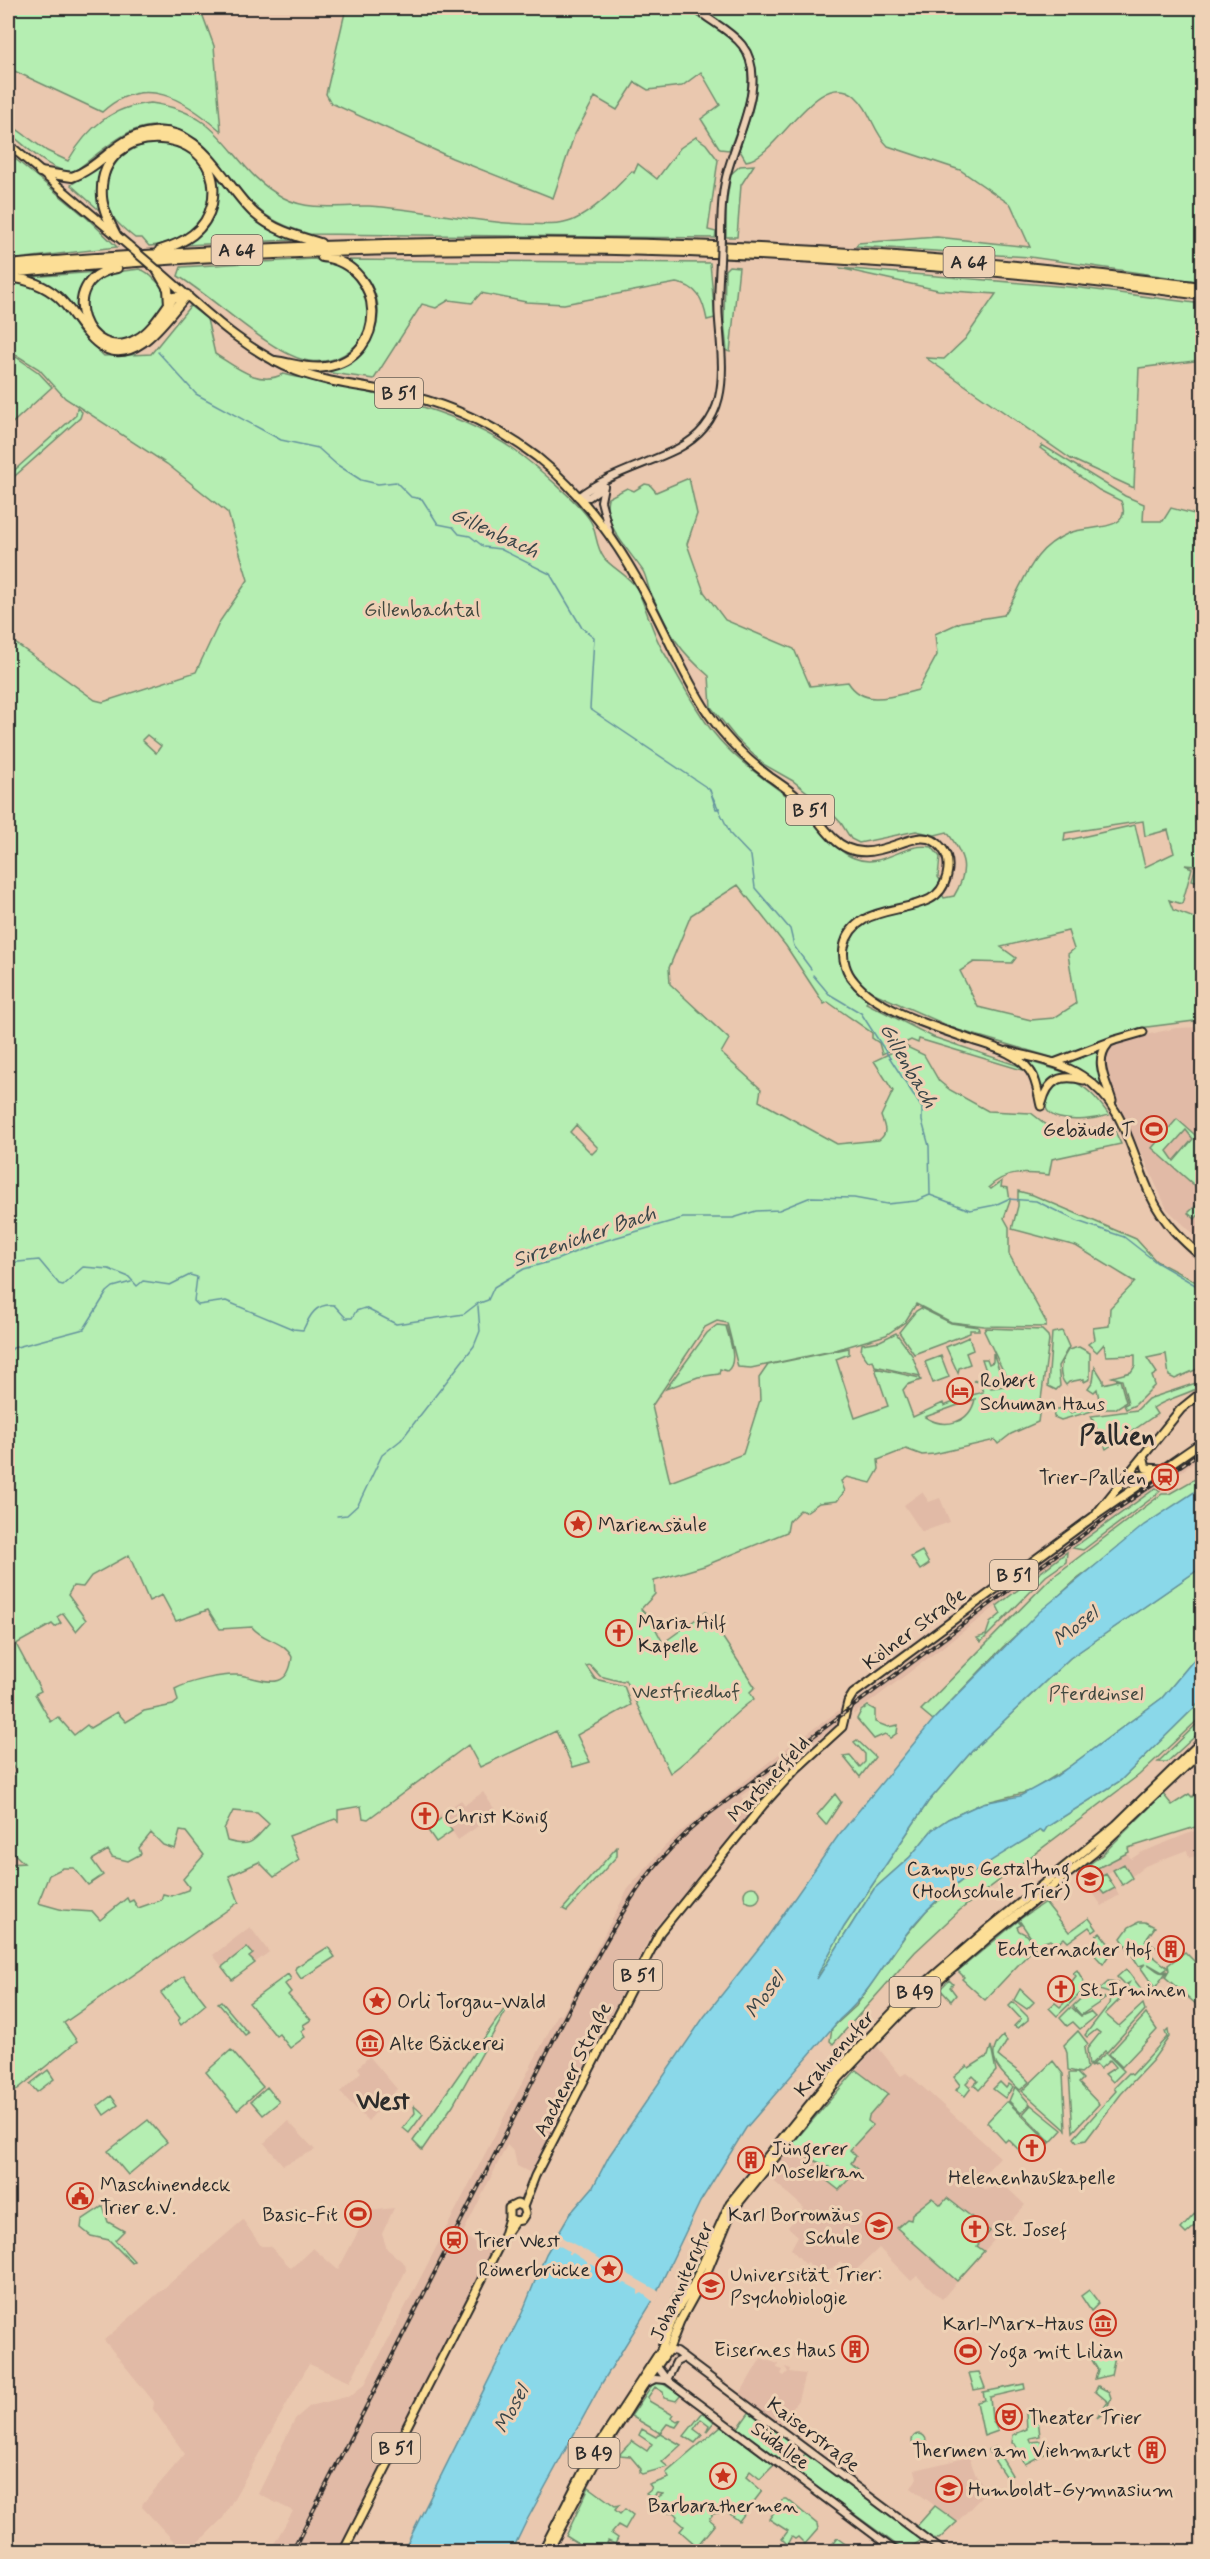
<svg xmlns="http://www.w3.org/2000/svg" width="1210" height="2559" font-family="Mynerve,sans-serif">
<rect width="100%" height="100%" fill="#eac8af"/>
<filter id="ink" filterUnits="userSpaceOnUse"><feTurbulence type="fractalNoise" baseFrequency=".0167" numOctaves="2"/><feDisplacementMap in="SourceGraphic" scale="12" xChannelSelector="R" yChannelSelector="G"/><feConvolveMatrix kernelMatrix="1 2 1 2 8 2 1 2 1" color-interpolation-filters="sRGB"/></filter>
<g filter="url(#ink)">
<!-- built -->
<path fill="#e1baa6" d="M1202,1027V1242L1167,1209L1115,1096L1104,1056L1111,1046L1137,1037L1176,1028Z
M1202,1449V1457L1085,1539L853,1715L854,1703L1141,1489Z
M922,1492L929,1502L940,1498L950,1522L922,1532L904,1505Z
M841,1709V1722L741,1796L745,1803L755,1809L654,1929L531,2173L517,2166L514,2152L507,2145L462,2235L492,2253L339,2551H270L293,2511L258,2494L295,2419L310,2406L350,2396L365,2384L558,2014L562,2015L628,1889L665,1846L684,1829L788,1747Z
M483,1792L497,1813L458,1840L452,1831L436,1842L425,1825L461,1800L465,1805Z
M1202,1828V1854L1189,1858L1187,1850L1145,1866L1131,1877L1124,1865L1094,1880L1103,1893L1115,1888L1119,1895L1102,1906L1082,1877L1127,1853L1131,1859L1140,1853Z
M250,1927L269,1952L232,1980L213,1955Z
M877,2046L901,2076L906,2073L916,2081L1000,2157L977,2182L985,2189L991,2188L999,2180L1025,2205L942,2299L917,2276L911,2281L879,2248L853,2273L841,2262L819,2277L808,2262L805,2264L791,2249L798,2236L788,2227L804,2208L768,2176L792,2144Z
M369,2056L397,2089L368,2121L340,2092L361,2072L358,2068Z
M288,2121L315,2150L283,2165L264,2143Z
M394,2208L382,2234L387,2249L405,2264L406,2270L350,2382L309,2364L223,2518L190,2551H183L142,2507L143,2503L185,2454L153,2409L154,2402L104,2340L243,2220L261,2246H270L291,2268L313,2248L338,2270L369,2211Z
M761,2358L778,2364L777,2368L783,2370L781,2374L784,2376L788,2372L785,2367L791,2369L790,2372L805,2374L798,2400L780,2424L740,2394Z
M969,2457L976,2476L988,2490L957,2522L911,2488L917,2478L915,2470Z"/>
<!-- green -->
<path fill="#b5eeb2" stroke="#708c6e" stroke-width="1.5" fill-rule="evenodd" d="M8,8H200L214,46L221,131C184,99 144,73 102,112L8,68Z
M346,8H1202V282L1030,257L856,246L858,243L937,237L1030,247L1011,205L960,170L888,146C873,132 871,110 855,96C818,65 777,158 746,161L739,149C758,97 773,59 720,22L713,26C720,31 730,36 736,43C761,73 742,119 729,150L720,149L701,119L720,105L701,72L682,86L648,90L635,82L617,110L595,97L574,136L553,198L452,158L331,103L326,94Z
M151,103C230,114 227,168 284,198C311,212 341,205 369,206C421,209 472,222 523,224C536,224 552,226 564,223C587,219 616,188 632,171L634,173L638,164L657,179L680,148L696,137L706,144L718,160L708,230L716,232L715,238L309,234C289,228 268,220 253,204C219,170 191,108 132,131C112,140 93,158 75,171C52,175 25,145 8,132V123L47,151L68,161C87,128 112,106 151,103Z
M162,142C173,145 183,147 192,155C216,175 215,218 188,236C177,244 162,245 149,246L142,238H135C126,231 114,221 109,211C105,204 105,195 106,188C110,157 134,144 162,142Z
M8,153L87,218L117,247L8,260Z
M108,158L101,176L99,210L71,185Z
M754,165L741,185L737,237H726V205L731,174L740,166Z
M212,166L248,214L292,240L186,245L206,227L217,202Z
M314,259C326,262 338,262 349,270C392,303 363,368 309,361C273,356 212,296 178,276L181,267Z
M347,260L710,263L715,318L707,320C703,300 698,286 676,283L564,304L526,302L481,293L472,303L449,300L436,308L422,304L374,379L324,372C364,364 393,322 370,283C365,274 355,267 347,260Z
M729,266L739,267L730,352L727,351L724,322L725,270Z
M839,268L1081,288L1202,304V360L1139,368L1134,488L1071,459L926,358L944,359L965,339L996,294L938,290Z
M139,269C146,271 149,274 154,279C159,284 167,290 167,298C167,304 162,309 158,314C145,330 127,350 104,339C84,329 75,295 95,281C108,271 124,271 139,269Z
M97,272L79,307L82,322L69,306L30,277Z
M8,280L26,281L51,294L64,308L79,332L104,356C120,355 135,355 151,354L190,306L207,319L215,354C236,367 259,387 283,374C361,392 447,403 514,450C531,462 585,507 592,524C597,536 596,547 604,558C613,569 630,576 637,589C647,609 652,632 663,651C680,678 693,707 713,732C738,764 772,783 802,808C820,823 831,849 854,858C883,870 904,841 932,847L940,857L938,877L942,883L939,888L944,898L954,896C970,869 965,856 947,832L935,835L916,831L859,843L851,839L841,823L825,806L793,781L763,764L736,738L711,707L709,676C675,647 669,631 651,593C647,586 647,578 643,571C629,550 602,525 608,498L627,488L634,491L645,484L650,485L656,492L689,478L697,514L687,544L704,592L725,620L794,649L810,686L848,682C864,708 893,696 918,690L937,655L935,634L961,622L1004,615C1026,582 1028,551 1069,533C1086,525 1135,533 1121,501L1099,490L1040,448L1042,445L1125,496L1144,504L1143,521H1163L1171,508L1202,516V883L1192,880L1196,866L1185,865L1192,868L1182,904L1169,900L1173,910L1202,921V1020L1139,1028L1069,1057L1058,1059L958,1030L874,993L866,1003L933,1037L1022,1067V1070L919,1039L918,1043L911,1040L882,1054L879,1043L872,1038V1033L828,1002L824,1004L786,946L738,885L691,915L669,968L670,984L729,1039L721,1053L761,1089L759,1101L837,1144L879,1140C889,1133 884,1126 881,1116L893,1091L874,1061L905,1046L924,1055L939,1081L950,1090L988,1111L1031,1113L1052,1129L1068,1132L1112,1125L1121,1144L1052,1159L1049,1175C1026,1173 1007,1170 989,1187L991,1189L1002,1181L1001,1187L1008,1188L1010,1201L1004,1218L1009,1227V1254L1046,1322V1327L984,1326L951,1322L916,1304L905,1322L886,1335L832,1351L751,1368L738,1367L727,1323L717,1321L705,1327L652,1406L670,1482L743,1454L760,1400L759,1378L768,1365L849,1348V1354L836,1359L855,1418L888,1406L875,1368L920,1378L921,1380L907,1385L903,1390L913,1417L943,1403L944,1406L954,1402V1400L983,1392L979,1382L973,1381L985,1377L991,1388L1004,1386L1007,1379L984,1331L986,1328L1042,1330L1048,1336L1049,1340L1038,1422L1011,1434L998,1444L995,1440L934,1454L922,1455L906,1449L878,1460L879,1469L871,1483L847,1477L841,1481L845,1491L837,1501L819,1503L806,1512L800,1510L789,1521L787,1532L704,1566L654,1581L655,1594L641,1609L652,1622L663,1643L706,1612L755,1687L750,1692L754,1699C723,1721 701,1752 670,1773L625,1680L623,1682L600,1676L590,1665L586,1666L595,1679L624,1686L631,1705L577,1735L590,1762L573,1767L556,1731L480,1767L468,1745L368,1819L363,1818L361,1806L338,1810V1821L335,1819L289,1836L299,1860L274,1877L259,1862L229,1876L239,1902L64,2023L77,2041L8,2097V1864L24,1863L8,1848V1778L16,1772L8,1758V1064L12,1052L8,1049V638L95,700L103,702L196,672L220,621L248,580L228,513L167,464L65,398L39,369L8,350ZM147,735L161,746L156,753L142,740ZM1143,821L1145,836L1168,830L1174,853L1145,867L1135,825L1064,841L1065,833ZM1068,931L1074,949L1068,954L1076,1004L1054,1018L1031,1020L978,1007L960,971L974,962L1012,963L1016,958L1001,947ZM576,1125L598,1148L592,1154L570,1132ZM975,1399C970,1423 945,1430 925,1417ZM129,1555L149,1601L162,1595L176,1621L208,1610L220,1629L252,1627C263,1641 283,1640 292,1657C288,1696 260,1677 238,1675C222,1674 190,1681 175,1689L178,1701L173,1705L144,1711L126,1722L117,1712L90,1728L87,1725L74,1735L58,1717L51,1722L35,1694L41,1691L16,1644L52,1624L55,1627L61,1623L57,1617L63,1613L76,1631L86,1620L68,1595L73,1586L83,1587L91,1576ZM233,1811L257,1813L269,1824C253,1841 252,1848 227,1841L224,1829ZM180,1831L186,1832L204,1855L183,1879L189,1887L188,1890L171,1896L163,1894L161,1900L138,1908L133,1900L129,1902L127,1898L100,1920L93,1912L63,1910L38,1903L49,1875L63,1868H74L88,1885L103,1875L92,1860L108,1850L112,1857L128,1861L141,1854L139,1848L151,1833L163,1845L175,1849Z
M16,357L38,372L52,387L8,427V365Z
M77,408L82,412L80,418L8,482V476L76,415Z
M1101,1047L1105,1088L1090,1076L1066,1062Z
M1031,1062L1067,1073L1048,1082L1041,1095L1028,1064Z
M1068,1080C1086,1084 1099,1101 1109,1115C1082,1123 1022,1126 1055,1082Z
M1177,1119L1202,1141V1192L1152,1148ZM1186,1130L1193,1139L1174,1161L1167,1151Z
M1018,1191L1033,1195L1136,1239L1156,1261L1202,1285V1367L1175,1379L1169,1376L1166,1354L1147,1358L1157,1373L1152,1376L1155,1385L1135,1405L1126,1409L1124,1405L1128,1403L1122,1380L1112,1377L1131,1372L1135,1366V1355L1106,1356L1104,1344L1097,1352L1088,1344L1095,1339L1093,1328L1109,1326L1110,1308L1135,1282L1076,1246L1012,1229L1018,1206Z
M1197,1193L1202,1198V1211L1195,1219L1188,1213L1202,1200Z
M921,1308L951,1323L978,1327L979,1330H970V1333L914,1354L899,1332L916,1311Z
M717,1325L726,1326C729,1339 739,1362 727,1371L720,1369L719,1374L698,1377L666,1389L707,1333Z
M1062,1331L1069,1347L1058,1366L1060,1386L1056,1390L1048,1386L1052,1333Z
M896,1333L912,1355L920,1376L875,1366L873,1360L868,1361L861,1351L862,1344L880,1341Z
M969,1337L973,1350L966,1353L970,1364L959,1368L958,1373L946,1347Z
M1079,1347L1090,1353V1379L1084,1382V1379L1069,1382L1066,1385C1057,1374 1060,1362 1068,1350Z
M993,1353L1003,1380L996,1386L990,1383L982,1359H987L989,1364L993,1362Z
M941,1356L949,1377L933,1383L925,1362Z
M1095,1367L1103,1380V1384L1120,1380L1126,1402L1115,1409H1101L1097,1389L1094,1392L1088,1388L1093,1381Z
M1202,1381V1386C1186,1395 1168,1398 1153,1408L1157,1414L1106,1449L1091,1416L1137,1410L1148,1399Z
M1097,1403L1099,1409L1061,1420L1054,1417L1053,1410L1067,1407L1070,1413L1092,1408V1404Z
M1202,1475V1487L1076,1580L1003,1647L933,1720L921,1710L1050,1579L1162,1494H1169Z
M1156,1488L1160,1491L1156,1495L1083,1550L1073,1548Z
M922,1551L929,1564L920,1570L911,1557Z
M1067,1552L1066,1562L1046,1576L981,1642L977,1638L986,1635L990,1623L1001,1614L997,1606Z
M1202,1567V1650L1162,1698L1066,1769L1031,1791L983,1803L948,1819L932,1830L910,1857L874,1889L817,1979L818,1974L844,1927L928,1802L972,1751L1070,1658Z
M1202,1700V1716L1139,1775L960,1910L915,1952L833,2044L830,2041L832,2028L856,2006L905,1936L927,1910L973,1871L1041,1830L1043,1832L1047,1827L1120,1781Z
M868,1706L875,1710V1722L888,1727L898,1725L897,1733L890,1738L885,1734L874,1739L857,1719L861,1711Z
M1202,1719V1730L1167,1762H1158Z
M857,1740L875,1757L860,1777L843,1756L850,1755L860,1767L865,1762V1754L854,1742Z
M1202,1788V1825L1128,1848L1129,1852L1078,1878L1080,1871L1102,1855L1163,1794L1172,1805L1189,1794L1192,1797Z
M835,1794L841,1802L826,1825L817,1815Z
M443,1817L452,1831L436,1842L427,1829Z
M617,1847V1856L567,1911L563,1909Z
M1124,1864L1132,1878L1122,1885L1113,1870Z
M1106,1874L1115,1888L1104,1894L1093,1881Z
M744 1895a8 8 0 1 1 16 0a8 8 0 1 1-16 0Z
M1045,1902L1069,1932L1089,1918L1097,1929L1093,1932L1089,1927L1068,1942L1064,1938L1056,1945L1050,1940L1036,1945L1019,1920Z
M1018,1921L1021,1925L1017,1927L1019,1931L1027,1935L1036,1946L985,2000L962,1979L964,1977L958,1971Z
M1139,1922H1145L1155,1927L1145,1941L1155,1947L1149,1953L1141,1947L1168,1968L1162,1972L1148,1964C1155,1968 1159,1976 1167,1971L1155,1988L1141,1968L1145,1964L1139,1966L1121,1938L1129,1927Z
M1100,1933L1113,1949L1103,1964L1088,1948L1099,1941L1096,1936Z
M247,1947L253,1954L249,1957L255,1963L232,1980L222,1967Z
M328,1947L335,1957L301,1979L295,1970L296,1967Z
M1185,1952L1202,1969V1991L1197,2005L1165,1977L1169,1970L1168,1965Z
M1126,1969L1146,1995L1142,1998L1137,1993L1135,1994L1127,1986L1129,1983L1125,1985L1117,1977Z
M1077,1970L1087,1987L1057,2016L1049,2008L1055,2003L1060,2007L1064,2003L1059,1998L1076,1976L1073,1973Z
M288,1974L291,1979L285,1984L291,1992L288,1995L311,2020L303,2025L305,2028L301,2031L305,2037L290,2048L279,2034L276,2036L249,2003Z
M184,1976L206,2004L181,2025L178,2021L180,2018L161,1993Z
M949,1980L953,1984L950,1987L956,1995L951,2001L940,1989Z
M1108,1982L1117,1983L1114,1986L1120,1991L1109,1993L1099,1990Z
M1020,1989L1034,2002L1027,2009L1014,2000Z
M1091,1989L1097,1993L1094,1996L1098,1999L1108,1997L1081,2015L1073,2006Z
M1116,1996L1120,1999L1105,2014L1119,2026L1143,2004L1145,2010L1107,2052L1105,2051L1089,2066L1087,2049L1100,2033L1096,2030L1087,2037L1085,2035L1109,2004L1110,1997Z
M221,2001L248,2033L245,2035L218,2003Z
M1013,2002L1028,2017V2020L1018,2028L1014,2026L1021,2019L1009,2006Z
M1071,2007L1081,2016L1090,2012L1095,2017L1080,2029L1073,2022L1067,2026L1060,2018Z
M505,2008L507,2009L453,2105L422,2150L413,2141Z
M1146,2014L1157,2030L1122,2067L1109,2054Z
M1168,2029L1169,2037L1152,2061L1121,2094L1086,2140L1077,2142L1074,2138L1116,2091L1114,2088L1129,2073L1132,2075L1167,2037L1165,2032Z
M1078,2031L1088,2044L1084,2048L1087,2068L1081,2073L1068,2070L1067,2053L1064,2045Z
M1003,2036L1007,2041L998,2056C1008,2065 1020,2071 1029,2082L1020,2090C1003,2075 981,2057 1003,2036Z
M991,2046L996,2071L979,2090L974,2085L978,2081L973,2076L966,2083L971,2088L965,2096L956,2090L960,2085L954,2077L967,2066L969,2068L988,2056Z
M231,2050L263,2087L237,2110L206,2072Z
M1106,2053L1124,2071L1113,2082L1105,2074L1116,2067L1110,2060L1100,2069L1096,2065L1090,2067Z
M1053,2061L1063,2074L1066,2130L1022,2091Z
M48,2070L54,2079L37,2092L30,2084Z
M856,2070L888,2094L869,2116L868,2121L873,2125L850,2150L856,2156L851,2163L858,2169L839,2190L821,2176L829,2167L811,2159L792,2144Z
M1069,2073H1077L1083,2079L1079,2083L1099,2104L1073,2132Z
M1000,2082L1006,2088L1009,2084L1013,2087L1005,2098L993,2089Z
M267,2087L279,2102L263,2115L251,2101Z
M1015,2087L1030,2104L1021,2113L1009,2101Z
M111,2096L118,2105L104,2115L98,2106Z
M1006,2102H1008L1050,2143L1044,2147L1035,2140L1021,2152L1008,2139L1005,2142L987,2122Z
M1031,2105L1062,2130L1051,2142L1023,2114Z
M414,2106L423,2114L409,2133L403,2128L415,2113Z
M148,2120L167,2142L128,2175L108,2151Z
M932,2198L941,2205L947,2198L990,2231L977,2246L984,2251L957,2281L897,2228L907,2219L911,2220L912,2214Z
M103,2206L108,2222L124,2231L115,2240L134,2261L132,2263L109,2240L91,2236L81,2228L82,2220Z
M1199,2209L1202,2228L1198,2229L1195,2226L1186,2234L1181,2229Z
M693,2256L699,2259C693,2274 686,2288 674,2301L671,2300Z
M1089,2290L1099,2303L1091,2311L1081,2296Z
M1109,2353L1115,2356L1111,2375L1095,2379L1098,2370L1092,2360Z
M979,2372L985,2388L974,2390L969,2373Z
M660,2382L681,2395L676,2401L664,2398L663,2392L655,2387L648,2397L649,2401L673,2415L671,2418L677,2422L681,2420L676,2427L667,2424L660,2433L681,2445L662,2462L668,2467L642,2474L639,2472L641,2469L630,2456L619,2455L632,2441L647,2451L652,2444L639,2435L642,2429L656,2437L660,2433L631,2416L652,2385Z
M1024,2384L1025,2389L990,2397L992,2419L998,2431L984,2436L977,2402L985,2400L983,2392Z
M1098,2386L1109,2392L1111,2398L1106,2411L1097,2418L1108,2402L1095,2391Z
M751,2410L794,2445L781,2460L738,2428Z
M1037,2410L1040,2436L1030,2438L1031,2442L1041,2441L1048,2452L1025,2464L1015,2444L1012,2443L1013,2435L1027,2429L1026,2413Z
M703,2412L714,2422L706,2432L709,2425L701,2419L694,2429L702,2435L695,2443L684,2436Z
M721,2426L774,2465L760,2479L750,2471L746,2477L762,2491L739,2521L726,2511L713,2514L709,2519L715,2524L697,2546L680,2531L684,2526L676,2519L678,2516L674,2512L669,2513L671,2507L666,2503L662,2507L654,2500L663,2494L657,2493L652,2498L646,2494L652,2489L649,2485L669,2478L666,2473Z
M912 2441a7 7 0 1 1 14 0a7 7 0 1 1-14 0Z
M995,2447L1012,2475L1007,2479L989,2452L988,2450Z
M806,2453L923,2539L914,2545L911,2551H905L792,2469Z
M589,2487L615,2506L619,2505L615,2510L620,2514L625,2509L633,2515L625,2529L618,2525L611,2533L618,2538L615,2544L608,2541L607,2543L612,2546L609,2551H583L585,2548L566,2536Z
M784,2499H787L817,2524L818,2529L805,2544L798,2537L795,2539L792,2537L788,2545L782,2539L788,2531L769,2519Z
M935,2506L957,2522L939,2539L932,2538L917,2526Z
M837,2538L855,2551H827Z"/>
<!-- water -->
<path fill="#8ad8e9" stroke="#64939d" stroke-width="1.5" d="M1202,1487V1567L1070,1658L972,1751L928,1802L844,1927L818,1974L817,1979L874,1889L910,1857L932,1830L948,1819L983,1803L1020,1796L1055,1777L1162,1698L1202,1650V1700L1120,1781L1047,1827L1044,1832L1041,1830C997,1858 950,1882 916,1922C888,1954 872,1992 840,2019L746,2128L700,2202L652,2302L602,2383L527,2520L512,2551L403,2552L522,2313L546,2254L569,2215L593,2187L609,2156L704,2017L766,1939L838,1836L933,1720L1039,1612L1144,1525Z"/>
<!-- pier -->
<path fill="#eac8af" d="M555,2233L561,2234L563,2238L660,2292L655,2303L642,2293L638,2295V2290L625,2283L621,2285V2281L609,2274L605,2276V2272L591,2264L587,2266V2262L573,2253L569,2255V2251L558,2245L555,2246L550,2240Z"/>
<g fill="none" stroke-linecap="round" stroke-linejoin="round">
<!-- stream -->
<path stroke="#64939d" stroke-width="1.5" d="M158,352L196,394L281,440L318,448L336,464L361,480L378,484L396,482L411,497L422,499L438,524L453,527L459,534L470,536L484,547L500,549L550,574L582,628L594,637L590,709L709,789L731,835L751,856L755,888L790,929L794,946L811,969
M710,790L716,809L720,808
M813,975L829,994L861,1013L922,1108V1121L929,1146L930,1194
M8,1263L39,1260L59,1284L63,1285L83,1267L109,1269L129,1277L137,1286L143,1281L170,1285L190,1275L197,1277L194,1301L198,1305L226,1301L293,1329L303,1330C310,1315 316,1303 334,1305L346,1318H352L356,1311L365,1308L396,1324L464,1314L477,1304L488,1300L494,1287L524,1269L556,1260L597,1243L683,1218H733L756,1211L779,1210L811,1197L854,1198L887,1204L916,1201L930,1195L970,1210L995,1205L1008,1199L1036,1201L1077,1221L1124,1237L1156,1262L1202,1289
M8,1353L13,1348L84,1329L107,1292L113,1287L131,1282
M337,1516L347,1515L358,1505L382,1455L401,1440L474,1346L480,1331L478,1306"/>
<defs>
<path id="secondary" d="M695,8C709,21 729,29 742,45C771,82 732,143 725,182C721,201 721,220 721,238
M604,486L601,501L609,531
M578,497C607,474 645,465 677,449C731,421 723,372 719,321C717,301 719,281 720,261
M578,497H589L604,486
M664,2349L676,2352L944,2552
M656,2365L667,2380L897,2552
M667,2380L676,2362L684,2358
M645,2384L655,2379L666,2380"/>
<path id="primary" d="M8,144L129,246
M159,271C201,307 243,350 296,371C328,383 363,386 397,393C447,403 496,426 537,457C588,498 624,551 653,609C671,644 686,680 708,713C725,738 746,759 770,777C780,784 790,790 799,799C812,811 821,826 833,838C873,878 917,815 942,848C954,863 947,890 930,899C901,914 853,906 844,947C842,959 846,972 854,981C876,1010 938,1028 972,1040C993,1047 1016,1052 1030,1071C1037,1080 1038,1094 1041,1106
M1108,1044C1093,1061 1107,1083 1112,1101
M1008,1051C1033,1058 1061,1062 1082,1076C1126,1104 1131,1155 1152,1198C1163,1222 1183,1241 1202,1257
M1054,1063L1115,1040L1143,1032
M1042,1103C1048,1079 1061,1074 1084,1080
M1143,1456L1146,1468L1162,1469
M1127,1476L1154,1475
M1097,1513L1181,1409L1202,1392
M523,2207L535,2176L660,1932L763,1805L795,1770L842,1727L848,1702L853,1694L1093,1517L1202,1442
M503,2238L515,2221
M343,2552L503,2238L509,2218V2208L517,2204L523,2207L525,2214L521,2220L515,2221L509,2218
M542,2552L588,2462L661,2350L675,2313L693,2285L730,2203L835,2073L899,2006L988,1929L1116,1825L1202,1741
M548,2552L596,2461L643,2386L669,2349L680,2321L706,2274L732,2211L839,2078L901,2013L988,1938L1095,1852L1202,1751"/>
<path id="motorway" d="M40,172L72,177C99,168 117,139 146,133C200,121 222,183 254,213C273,230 296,236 320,243
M116,235C110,223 103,210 102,197C96,114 228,123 212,204C206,231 184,243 160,250
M8,265C89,257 172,253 254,249C570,233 888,246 1202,287
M117,268C52,279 88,368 137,339C153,330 163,311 174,297L187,295
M157,270L168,289L169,304
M8,273C401,234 811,243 1202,295
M8,277C27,279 43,284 58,297C82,318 99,373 143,342C160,330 173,310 187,295
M275,361C291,363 309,370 325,367C390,358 387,265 322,257"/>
</defs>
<!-- secondary casing -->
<use href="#secondary" stroke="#2b2b2b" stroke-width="10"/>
<!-- primary casing -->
<use href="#primary" stroke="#2b2b2b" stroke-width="11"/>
<!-- motorway casing -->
<use href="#motorway" stroke="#2b2b2b" stroke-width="12"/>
<!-- secondary -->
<use href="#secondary" stroke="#eed1b5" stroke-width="6"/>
<!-- primary -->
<use href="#primary" stroke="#fcde96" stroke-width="7"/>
<!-- motorway -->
<use href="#motorway" stroke="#fcde96" stroke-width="8"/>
<defs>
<path id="rail" d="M292,2552L582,1984C620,1916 643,1867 706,1816L1123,1505L1202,1451"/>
</defs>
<!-- rail casing -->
<use href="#rail" stroke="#2b2b2b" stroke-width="4"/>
<!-- rail -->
<use href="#rail" stroke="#eed1b5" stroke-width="1.5" stroke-dasharray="4.5" stroke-linecap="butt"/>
<defs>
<path id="secondary-bridge" d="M720,261L721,238"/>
<path id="primary-bridge" d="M129,246L157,270"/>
</defs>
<!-- secondary-bridge casing -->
<use href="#secondary-bridge" stroke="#2b2b2b" stroke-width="10" stroke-linecap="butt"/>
<!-- primary-bridge casing -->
<use href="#primary-bridge" stroke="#2b2b2b" stroke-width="11" stroke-linecap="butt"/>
<!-- secondary-bridge -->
<use href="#secondary-bridge" stroke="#eed1b5" stroke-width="6"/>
<!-- primary-bridge -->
<use href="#primary-bridge" stroke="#fcde96" stroke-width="7"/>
</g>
</g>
<!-- icons -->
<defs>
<symbol id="stadium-ring" viewBox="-11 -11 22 22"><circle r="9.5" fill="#eed1b5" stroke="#c8321e" stroke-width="1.5"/><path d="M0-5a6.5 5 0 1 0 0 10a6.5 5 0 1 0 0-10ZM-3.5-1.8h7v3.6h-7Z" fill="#c8321e"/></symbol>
<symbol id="hotel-ring" viewBox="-11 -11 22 22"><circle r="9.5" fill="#eed1b5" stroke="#c8321e" stroke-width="1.5"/><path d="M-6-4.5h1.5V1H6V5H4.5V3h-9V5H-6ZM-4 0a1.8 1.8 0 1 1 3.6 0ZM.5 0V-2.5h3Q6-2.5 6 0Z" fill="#c8321e"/></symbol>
<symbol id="station-ring" viewBox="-11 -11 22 22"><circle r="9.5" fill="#eed1b5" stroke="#c8321e" stroke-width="1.5"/><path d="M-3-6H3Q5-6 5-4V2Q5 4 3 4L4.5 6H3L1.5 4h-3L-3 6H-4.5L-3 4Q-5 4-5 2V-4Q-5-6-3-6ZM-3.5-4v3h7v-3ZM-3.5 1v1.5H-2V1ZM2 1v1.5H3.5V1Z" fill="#c8321e"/></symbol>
<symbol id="sight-ring" viewBox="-11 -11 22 22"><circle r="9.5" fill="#eed1b5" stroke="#c8321e" stroke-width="1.5"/><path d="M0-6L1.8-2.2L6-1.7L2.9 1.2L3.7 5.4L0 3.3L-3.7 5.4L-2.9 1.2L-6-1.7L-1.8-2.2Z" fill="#c8321e"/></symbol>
<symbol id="church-ring" viewBox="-11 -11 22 22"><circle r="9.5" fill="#eed1b5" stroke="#c8321e" stroke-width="1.5"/><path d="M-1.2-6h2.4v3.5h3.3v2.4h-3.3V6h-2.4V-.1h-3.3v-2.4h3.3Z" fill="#c8321e"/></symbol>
<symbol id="university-ring" viewBox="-11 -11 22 22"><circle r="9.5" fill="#eed1b5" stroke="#c8321e" stroke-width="1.5"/><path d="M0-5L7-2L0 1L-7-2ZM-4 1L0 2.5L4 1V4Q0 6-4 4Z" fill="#c8321e"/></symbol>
<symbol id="building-ring" viewBox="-11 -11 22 22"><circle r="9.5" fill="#eed1b5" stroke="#c8321e" stroke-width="1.5"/><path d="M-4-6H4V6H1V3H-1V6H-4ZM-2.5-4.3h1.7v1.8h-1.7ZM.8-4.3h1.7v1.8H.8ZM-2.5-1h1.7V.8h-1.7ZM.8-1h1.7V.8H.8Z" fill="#c8321e"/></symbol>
<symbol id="museum-ring" viewBox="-11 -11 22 22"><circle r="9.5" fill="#eed1b5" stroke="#c8321e" stroke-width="1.5"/><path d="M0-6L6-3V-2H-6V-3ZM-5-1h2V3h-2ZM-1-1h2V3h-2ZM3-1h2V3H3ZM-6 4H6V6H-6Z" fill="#c8321e"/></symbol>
<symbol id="civic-ring" viewBox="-11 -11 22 22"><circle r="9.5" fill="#eed1b5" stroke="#c8321e" stroke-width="1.5"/><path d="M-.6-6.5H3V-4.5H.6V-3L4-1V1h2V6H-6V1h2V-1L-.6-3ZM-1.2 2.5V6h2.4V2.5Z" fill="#c8321e"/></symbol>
<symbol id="theatre-ring" viewBox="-11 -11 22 22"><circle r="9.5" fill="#eed1b5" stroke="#c8321e" stroke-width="1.5"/><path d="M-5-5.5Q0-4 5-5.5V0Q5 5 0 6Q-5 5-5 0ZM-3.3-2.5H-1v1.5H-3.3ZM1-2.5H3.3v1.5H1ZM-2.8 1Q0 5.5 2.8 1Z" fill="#c8321e"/></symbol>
<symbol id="school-ring" viewBox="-11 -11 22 22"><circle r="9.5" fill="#eed1b5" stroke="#c8321e" stroke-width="1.5"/><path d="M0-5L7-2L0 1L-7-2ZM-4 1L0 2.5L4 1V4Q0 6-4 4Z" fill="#c8321e"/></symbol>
</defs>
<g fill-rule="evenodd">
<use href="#stadium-ring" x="1139" y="1114" width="30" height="30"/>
<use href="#hotel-ring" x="945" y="1376" width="30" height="30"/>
<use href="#station-ring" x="1150" y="1462" width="30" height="30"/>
<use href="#sight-ring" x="563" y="1509" width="30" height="30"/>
<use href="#church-ring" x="604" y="1618" width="30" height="30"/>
<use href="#church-ring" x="410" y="1801" width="30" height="30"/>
<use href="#university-ring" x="1075" y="1864" width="30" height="30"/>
<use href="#building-ring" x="1156" y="1934" width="30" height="30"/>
<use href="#church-ring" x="1046" y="1974" width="30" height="30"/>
<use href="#sight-ring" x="362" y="1986" width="30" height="30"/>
<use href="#museum-ring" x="355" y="2028" width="30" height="30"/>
<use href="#church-ring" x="1017" y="2133" width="30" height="30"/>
<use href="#building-ring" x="736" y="2145" width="30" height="30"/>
<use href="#civic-ring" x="65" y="2181" width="30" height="30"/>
<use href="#stadium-ring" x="343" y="2199" width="30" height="30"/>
<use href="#university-ring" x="864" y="2211" width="30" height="30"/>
<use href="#church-ring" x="960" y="2214" width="30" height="30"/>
<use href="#station-ring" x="439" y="2225" width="30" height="30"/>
<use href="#sight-ring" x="594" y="2254" width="30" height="30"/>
<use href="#university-ring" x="696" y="2271" width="30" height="30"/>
<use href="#museum-ring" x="1088" y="2308" width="30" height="30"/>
<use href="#building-ring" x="840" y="2334" width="30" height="30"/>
<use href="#stadium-ring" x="953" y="2336" width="30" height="30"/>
<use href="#theatre-ring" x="994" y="2402" width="30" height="30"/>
<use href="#building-ring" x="1137" y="2435" width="30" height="30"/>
<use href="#sight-ring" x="708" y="2461" width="30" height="30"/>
<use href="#school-ring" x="934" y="2474" width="30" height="30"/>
</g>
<g text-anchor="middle" stroke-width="6" stroke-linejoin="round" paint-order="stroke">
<!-- shield labels -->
<g fill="#eed1b5" stroke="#665d54" stroke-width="1.5">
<rect x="211.5" y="235" width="51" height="30" rx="4.5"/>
<rect x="943.5" y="247" width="51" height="30" rx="4.5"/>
<rect x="375" y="378" width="48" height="30" rx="4.5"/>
<rect x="786" y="795" width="48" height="30" rx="4.5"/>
<rect x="990" y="1560" width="48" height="30" rx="4.5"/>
<rect x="614" y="1960" width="48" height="30" rx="4.5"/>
<rect x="889.5" y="1977" width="51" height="30" rx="4.5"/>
<rect x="372" y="2433" width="48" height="30" rx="4.5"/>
<rect x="568.5" y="2438" width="51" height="30" rx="4.5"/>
</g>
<g font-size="18" font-weight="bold" fill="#2b2b2b">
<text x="237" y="256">A 64</text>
<text x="969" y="268">A 64</text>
<text x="399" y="399">B 51</text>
<text x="810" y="816">B 51</text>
<text x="1014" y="1581">B 51</text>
<text x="638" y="1981">B 51</text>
<text x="915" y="1998">B 49</text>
<text x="396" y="2454">B 51</text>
<text x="594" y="2459">B 49</text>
</g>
<!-- park labels -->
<g font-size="20" fill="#40483f" stroke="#eed1b5">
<text x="422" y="616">Gillenbachtal</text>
<text x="686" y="1698">Westfriedhof</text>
<text x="1096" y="1700">Pferdeinsel</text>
</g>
<!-- poi labels -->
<g font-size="20" fill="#2b2b2b" stroke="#eed1b5" text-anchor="start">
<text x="1134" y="1136" text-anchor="end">Gebäude T</text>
<text x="980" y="1387">Robert<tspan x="980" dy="23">Schuman Haus</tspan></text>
<text x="1146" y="1484" text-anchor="end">Trier-Pallien</text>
<text x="598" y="1531">Mariensäule</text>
<text x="638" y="1629">Maria Hilf<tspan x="638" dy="23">Kapelle</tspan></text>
<text x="444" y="1823">Christ König</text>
<text x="1070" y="1875" text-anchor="end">Campus Gestaltung<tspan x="1070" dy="23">(Hochschule Trier)</tspan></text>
<text x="1152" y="1956" text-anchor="end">Echternacher Hof</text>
<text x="1080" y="1996">St. Irminen</text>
<text x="397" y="2008">Orli Torgau-Wald</text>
<text x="389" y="2050">Alte Bäckerei</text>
<text x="771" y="2155">Jüngerer<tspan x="771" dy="23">Moselkran</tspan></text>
<text x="1032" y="2184" text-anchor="middle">Helenenhauskapelle</text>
<text x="100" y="2191">Maschinendeck<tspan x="100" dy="23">Trier e.V.</tspan></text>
<text x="338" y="2221" text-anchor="end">Basic-Fit</text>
<text x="860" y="2221" text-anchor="end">Karl Borromäus<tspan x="860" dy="23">Schule</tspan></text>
<text x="994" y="2236">St. Josef</text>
<text x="474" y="2247">Trier West</text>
<text x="590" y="2276" text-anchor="end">Römerbrücke</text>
<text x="730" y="2281">Universität Trier:<tspan x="730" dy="23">Psychobiologie</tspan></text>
<text x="1084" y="2330" text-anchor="end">Karl-Marx-Haus</text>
<text x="836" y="2356" text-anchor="end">Eisernes Haus</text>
<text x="988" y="2358">Yoga mit Lilian</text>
<text x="1028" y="2424">Theater Trier</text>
<text x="1132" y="2457" text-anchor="end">Thermen am Viehmarkt</text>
<text x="968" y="2496">Humboldt-Gymnasium</text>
<text x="723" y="2512" text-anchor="middle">Barbarathermen</text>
</g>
<!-- street labels -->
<g font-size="20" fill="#2b2b2b" stroke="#eed1b5">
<text transform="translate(914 1628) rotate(-37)" y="7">Kölner Straße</text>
<text transform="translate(768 1779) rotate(-47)" y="7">Martinerfeld</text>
<text transform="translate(834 2053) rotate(-48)" y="7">Krahnenufer</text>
<text transform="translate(572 2069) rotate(-63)" y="7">Aachener Straße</text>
<text transform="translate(681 2281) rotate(-66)" y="7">Johanniterufer</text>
<text transform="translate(814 2434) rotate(37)" y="7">Kaiserstraße</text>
<text transform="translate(781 2445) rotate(36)" y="7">Südallee</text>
</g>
<!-- water labels -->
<g font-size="21" font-style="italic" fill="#394548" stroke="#eed1b5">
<text transform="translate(495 532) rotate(25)" y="7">Gillenbach</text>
<text transform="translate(909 1065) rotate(60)" y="7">Gillenbach</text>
<text transform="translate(584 1236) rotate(-19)" y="7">Sirzenicher Bach</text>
<text transform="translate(1075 1626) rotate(-38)" y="7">Mosel</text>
<text transform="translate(764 1995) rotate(-54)" y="7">Mosel</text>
<text transform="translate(511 2409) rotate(-62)" y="7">Mosel</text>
</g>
<!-- district labels -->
<g font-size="26" font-weight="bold" fill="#2b2b2b" stroke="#eed1b5">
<text x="1117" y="1444">Pallien</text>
<text x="383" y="2109">West</text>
</g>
</g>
<!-- margin -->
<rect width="1210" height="2559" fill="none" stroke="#eed1b5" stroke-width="30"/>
<rect x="15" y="15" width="1180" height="2529" fill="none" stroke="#2b2b2b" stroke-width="2" filter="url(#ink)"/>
</svg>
